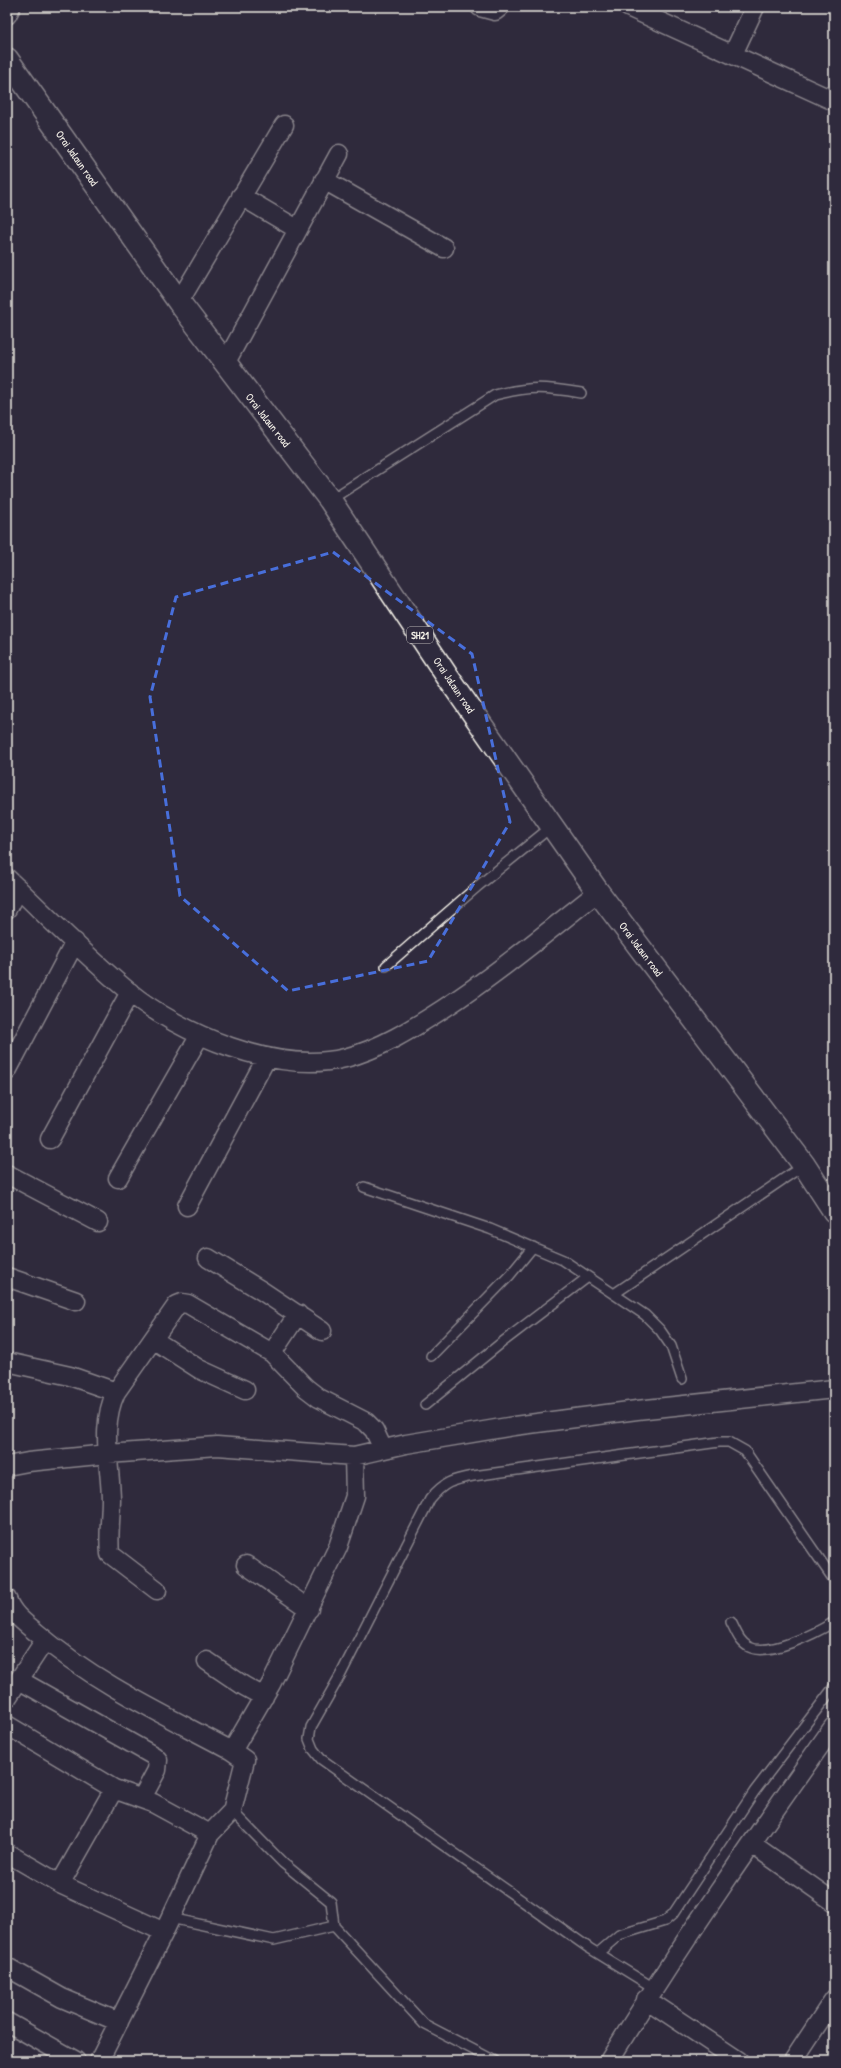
<svg xmlns="http://www.w3.org/2000/svg" width="841" height="2068" font-family="'Patrick Hand',sans-serif">
<rect width="100%" height="100%" fill="#2f2a3d"/>
<filter id="ink" filterUnits="userSpaceOnUse"><feTurbulence type="fractalNoise" baseFrequency=".025" numOctaves="2"/><feDisplacementMap in="SourceGraphic" scale="8" xChannelSelector="R" yChannelSelector="G"/><feConvolveMatrix kernelMatrix="1 2 1 2 8 2 1 2 1" color-interpolation-filters="sRGB"/></filter>
<g filter="url(#ink)">
<g fill="none" stroke-linecap="round" stroke-linejoin="round">
<defs>
<path id="lane" d="M330,500L495,395C530,386 545,387 581,393
M386,966L478,886L551,827
M364,1187L490,1229L563,1260L645,1315L660,1330L671,1346L682,1379
M614,1294L804,1165
M431,1356L510,1275L533,1247
M425,1405L500,1344L588,1277
M731,1622C736,1631 739,1642 749,1647C769,1657 816,1633 834,1622
M232,1811L283,1863L331,1902L334,1926
M170,1918L274,1940L334,1926L424,2024L495,2061
M598,1953L619,1935L665,1921L673,1914L754,1792L834,1687
M654,1988L589,1948L321,1759L313,1749L309,1739L311,1727L341,1674L430,1499C444,1482 452,1480 473,1476L719,1442H729L745,1451L834,1580"/>
<path id="street" d="M480,7L495,11L500,7
M628,7L834,101
M7,15L11,7
M733,54L755,7
M324,180L444,248
M241,196L297,229
M179,302L284,125
M225,364L339,154
M7,878C47,916 86,956 128,991C180,1034 277,1075 345,1058C380,1049 412,1029 443,1009C497,974 547,932 598,892
M7,909L18,888
M7,1071L75,942
M50,1139L130,992
M7,1174L98,1222
M118,1178L200,1035
M187,1206L267,1057
M208,1258L262,1291L322,1331
M7,1277L76,1301
M154,1340L199,1369L245,1390
M272,1353L298,1314
M7,1362L70,1376L116,1392
M7,1466L28,1462L108,1454L217,1446L354,1456L406,1444L514,1426L637,1410L834,1389
M246,1565L309,1609
M157,1590L110,1554C108,1536 111,1517 111,1498C110,1463 100,1425 116,1392L177,1305L182,1303L188,1304L272,1353L306,1388L319,1398L366,1422L374,1430L383,1449
M7,1599C12,1614 25,1623 37,1633C95,1683 165,1715 232,1751L245,1760L232,1811L210,1834L164,1932L99,2061
M207,1661L244,1686L264,1697
M19,1680L154,1756L158,1760L157,1770L142,1798
M7,1698L45,1640
M7,1725L114,1789L153,1803L210,1834
M232,1751L271,1684L338,1547L355,1496L354,1456
M752,1844L834,1902
M7,1853L60,1884L164,1932
M60,1884L114,1789
M7,1967L62,1998L119,2022
M646,1999L739,2061
M7,2022L76,2061
M609,2061C679,1946 756,1836 834,1726
M793,2061L834,1999"/>
<path id="primary" d="M7,59L179,302L330,500L447,676L598,892L804,1165L834,1211"/>
</defs>
<!-- lane casing -->
<use href="#lane" stroke="#f4f1e8" stroke-width="12"/>
<!-- street casing -->
<use href="#street" stroke="#f4f1e8" stroke-width="21"/>
<!-- primary casing -->
<use href="#primary" stroke="#f4f1e8" stroke-width="25"/>
<!-- lane -->
<use href="#lane" stroke="#2f2a3d" stroke-width="9"/>
<!-- street -->
<use href="#street" stroke="#2f2a3d" stroke-width="18"/>
<!-- primary -->
<use href="#primary" stroke="#2f2a3d" stroke-width="22"/>
</g>
</g>
<!-- marked area -->
<path d="M0 0H841V2068H0ZM333,552L472,654L510,822L428,961L288,991L180,896L150,697L176,597Z" fill="#2f2a3d" fill-opacity=".55" fill-rule="evenodd"/>
<path fill="none" stroke="#486fdb" stroke-width="3" stroke-dasharray="8 5" stroke-linejoin="round" d="M333,552L472,654L510,822L428,961L288,991L180,896L150,697L176,597Z"/>
<g text-anchor="middle" stroke-width="4" stroke-linejoin="round" paint-order="stroke">
<!-- shield labels -->
<rect fill="#2f2a3d" stroke="#b9b5b5" stroke-width="1" x="407" y="627" width="26" height="16" rx="3"/>
<g font-size="10" font-weight="bold" fill="#f4f1e8">
<text x="420" y="639">SH21</text>
</g>
<!-- street labels -->
<g font-size="11" fill="#f4f1e8" stroke="#2f2a3d">
<text transform="translate(77 158) rotate(55)" y="4">Orai Jalaun road</text>
<text transform="translate(268 420) rotate(52)" y="4">Orai Jalaun road</text>
<text transform="translate(454 685) rotate(56)" y="4">Orai Jalaun road</text>
<text transform="translate(641 949) rotate(53)" y="4">Orai Jalaun road</text>
</g>
</g>
<!-- margin -->
<rect width="841" height="2068" fill="none" stroke="#2f2a3d" stroke-width="24"/>
<rect x="12" y="12" width="817" height="2044" fill="none" stroke="#f4f1e8" stroke-width="1.5" filter="url(#ink)"/>
</svg>
